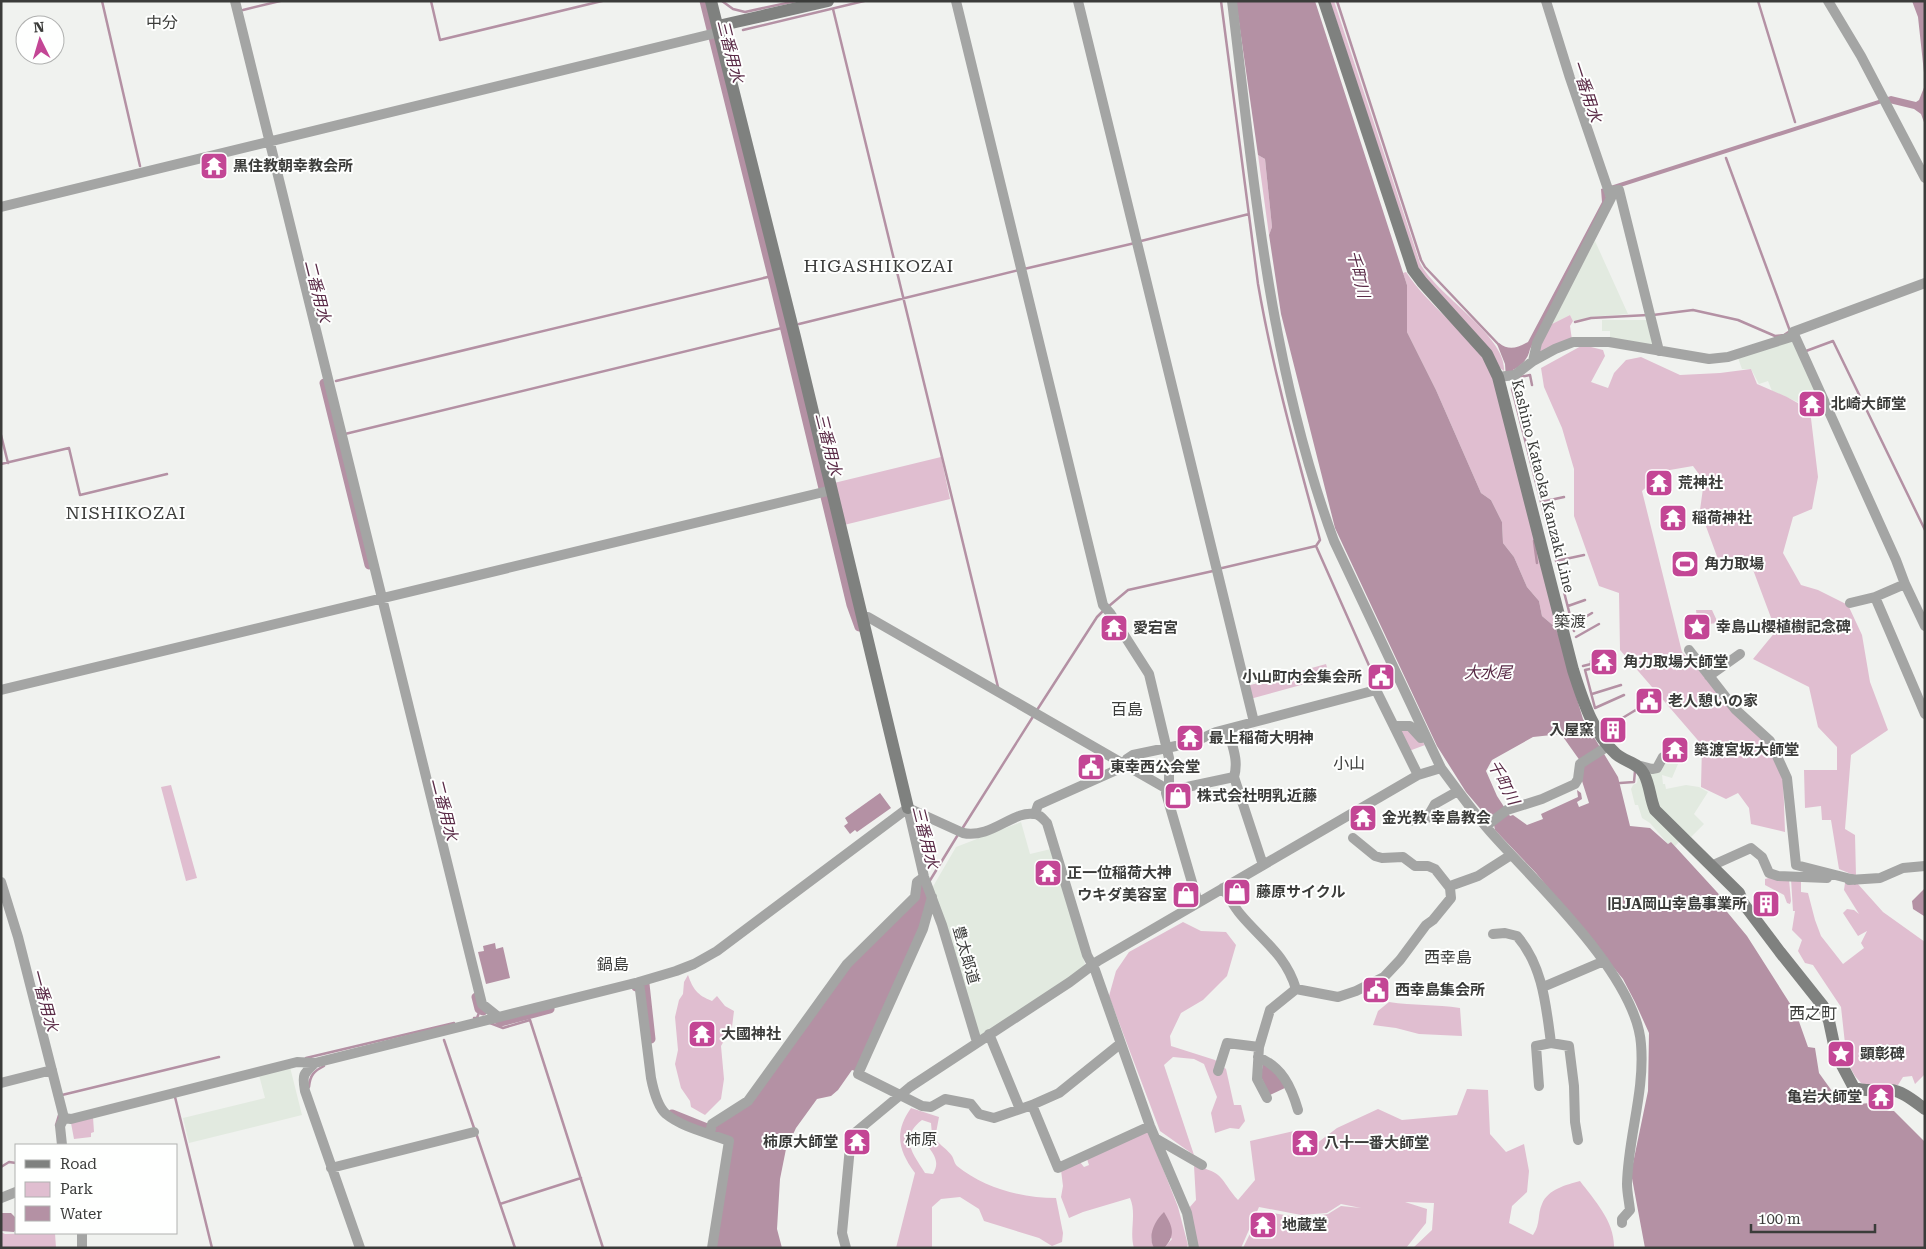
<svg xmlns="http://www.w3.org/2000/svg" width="1926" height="1249" font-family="'Roboto Serif','Noto Sans JP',serif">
<rect width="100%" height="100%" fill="#f0f2ef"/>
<!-- built -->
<path fill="#e2eae0" d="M1595,241L1628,314L1591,317L1573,321L1570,315L1548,326Z
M1602,320H1649L1655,348L1610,340V331H1602Z
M1791,340L1819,396L1802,404L1772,391L1768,381L1759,384L1751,369H1742L1738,358Z
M1665,759L1678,764L1672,778L1662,775L1663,784H1665L1666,789L1686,785L1699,787L1708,792L1694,814L1704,824L1691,837L1657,808L1648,772L1662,771Z
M1638,777L1644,778L1650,807L1682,839L1675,846L1671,842L1668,844L1650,823L1642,818L1638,805H1635L1631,789L1633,785L1637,783Z
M1021,822L1030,854L1051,849L1085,964L1083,970L984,1035H977L931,890L956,847Z
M290,1067L302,1115L189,1143L183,1118L265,1098L259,1075Z"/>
<!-- green -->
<path fill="#e0bed0" d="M1330,1H1334L1420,263C1436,295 1507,336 1504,371L1500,368L1417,268Z
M1258,155L1265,159L1272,227L1269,235Z
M1406,272C1428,305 1462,328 1484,360C1489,366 1492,374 1496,380L1562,643L1555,627L1542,616L1539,601L1527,587L1514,557L1503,543L1502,522L1491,500L1481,493L1436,390L1407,332V285L1403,273Z
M1570,315L1573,321L1570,326L1572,340L1539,355L1538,347L1548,326Z
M1583,345L1603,350L1605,356L1591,382L1608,388L1614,373L1626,360L1641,357L1680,375L1720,373L1751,369L1757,384L1787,397L1810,410L1818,477L1812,509L1793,517L1783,553L1801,585L1818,590L1848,605L1862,635L1870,682L1888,730L1851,755L1845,829L1855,835L1856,876L1839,869L1831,820H1822L1821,806L1805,808L1804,770H1837V747L1818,727L1809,687L1753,659L1776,631L1749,559L1719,562L1700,510L1704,481L1693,466L1664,471L1642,491L1682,652L1767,744L1783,777L1785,832L1751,824L1749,808L1738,793L1726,799L1701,787L1702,745L1620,650L1619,593L1599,586L1574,516V469L1562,428L1544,387L1541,368Z
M941,457L950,499L844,525L834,483Z
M1696,610H1712L1718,623L1698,625Z
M1326,664L1330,677L1250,699L1247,686Z
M1398,728L1414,731L1425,745L1409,751Z
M171,785L197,878L186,881L161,787Z
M1769,878L1789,879L1791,901L1790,904L1787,903L1784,895L1765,885V879Z
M1791,879L1801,880V892L1808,893L1815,920L1821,936L1843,964L1864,948L1861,943L1867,931L1858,936L1843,913L1847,909L1854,910L1859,914L1844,890L1845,883H1857L1883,912L1925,942V1074L1915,1084L1912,1076L1903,1077L1898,1085L1874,1087L1861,1083L1855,1076L1847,1062L1841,1007L1813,965L1805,963L1798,951L1802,940L1792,930L1795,911H1793Z
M1183,922L1201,931L1226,932L1236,945L1227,976L1203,1000L1181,1013L1170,1036L1171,1046L1215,1060L1226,1069L1234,1105H1241L1245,1121L1239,1129L1230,1128L1215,1133L1211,1113L1217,1097L1204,1064L1194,1059L1173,1057L1164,1065L1194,1155L1160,1131L1109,996L1116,971L1129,952Z
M688,975C693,989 697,995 712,1001L717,996L725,1006L734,1011L732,1027L721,1046L724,1079L721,1099L705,1115L691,1107L690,1101L681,1088L675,1064L678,1050L675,1017L679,1000L683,994L684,982Z
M1389,1002C1413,1006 1436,1004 1460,1008L1462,1036L1419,1034L1396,1028L1373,1025L1378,1011Z
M1467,1089L1488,1090L1490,1134L1506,1152L1524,1144L1529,1171L1527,1192L1512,1206L1509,1223L1533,1235C1541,1223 1537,1215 1542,1204C1548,1189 1566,1185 1580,1181C1595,1201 1615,1222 1614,1248H1413L1432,1230L1434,1203L1405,1202L1427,1209L1426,1223L1406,1248H1243L1261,1211L1302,1218L1328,1214L1341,1206L1361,1208L1341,1204L1327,1213L1301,1215L1259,1207L1241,1248H1198L1189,1208L1196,1200L1194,1166C1225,1172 1220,1180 1238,1200L1255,1180L1250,1141L1294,1131L1308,1150L1337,1128L1378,1109L1402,1120L1457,1115Z
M911,1108L939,1117L936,1133L932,1135L931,1123L922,1120C898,1138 914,1155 925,1173L933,1174C939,1164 936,1157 929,1148L931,1139H935C940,1145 948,1150 952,1156C954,1159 954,1163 957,1166C984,1188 1022,1198 1056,1198L1063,1233L1062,1242L1052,1246L1039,1238L984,1221L979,1209L960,1197L941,1199L932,1207V1248H896L915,1173C898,1150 894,1132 911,1108Z
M93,1117L94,1132L91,1133V1137L74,1139L71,1123Z
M1144,1133H1149L1178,1207L1188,1245L1186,1248H1164L1172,1239L1156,1223L1151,1239L1154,1248H1134C1129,1231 1137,1214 1130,1198L1083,1212L1069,1218L1061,1197L1063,1186L1061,1170L1080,1162L1084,1167L1089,1165L1087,1159Z
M1,1232L5,1234L55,1233L56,1248H1Z"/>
<!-- water -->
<path fill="#b491a4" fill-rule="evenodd" d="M1236,1H1315L1407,285V332L1436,390L1481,493L1491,500L1502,522L1503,543L1514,557L1527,587L1539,601L1542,616L1555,627L1562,643L1568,669L1583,719L1618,777L1630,826L1650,828L1668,844L1671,842L1727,903L1723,907L1747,936L1796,1013L1808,1047L1815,1048L1819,1073L1842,1105L1871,1103L1889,1111H1894L1925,1142V1248H1645L1631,1173L1648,1091L1649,1033L1635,1002L1623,979L1536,873L1495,830L1494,825L1466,792L1437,746L1335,528L1281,314L1269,235L1272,227L1265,159L1258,155ZM1561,734L1583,765L1582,781L1589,803L1579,807L1577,802L1582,799L1581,793L1577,790L1578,797L1541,814L1543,819L1527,825L1513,815L1510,816L1497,796L1486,771L1492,760L1533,737Z
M1912,1H1925V82L1918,17Z
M1925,85V125L1921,114L1914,109L1885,102L1605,192L1607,202L1530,349C1528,359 1522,365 1513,370L1514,378H1506L1505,364L1497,344L1499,343C1509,351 1517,348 1528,342L1602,202L1601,189L1891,96L1916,102L1919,100Z
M880,793L891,808L857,832L855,830L850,834L844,826L848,823L845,818Z
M923,881L929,894L920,928L855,1071L852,1070L838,1090L831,1096L817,1099L796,1128L786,1149L780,1179L777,1229L782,1248H716L732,1139L715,1132L716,1126L752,1100L848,969Z
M1925,888V916H1924L1913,909L1912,901Z
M495,943L496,949L503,947L510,978L486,984L478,952L484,951L483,946Z
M1263,1062L1269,1066L1287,1087L1270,1095L1261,1077Z
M1164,1212C1173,1227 1176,1235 1164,1248H1154C1147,1236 1155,1220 1164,1212Z
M1,1213H11L16,1218V1229L14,1232L1,1231Z"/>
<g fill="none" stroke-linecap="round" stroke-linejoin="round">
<!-- stream -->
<path stroke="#b491a4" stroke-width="2.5" d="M102,1L140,166
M431,1L440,40L602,1
M722,1L733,9L745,12L796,1
M1337,1L1421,260L1425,267L1500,346
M1758,1L1795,122
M833,9L998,687
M243,10L280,1
M743,30L864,1
M1141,241L1249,214
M1024,269L1135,243
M1653,315L1693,310L1738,320L1775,336L1784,335L1790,331L1726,158
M1575,322L1591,318L1648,315
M799,324L1019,270
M1806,351L1833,341L1925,530
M1520,377L1530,375L1532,385
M1514,378L1512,389L1574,631
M336,381L772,276
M345,434L786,327
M1,435L8,463
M1,464L69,448L80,495L167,474
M1541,502L1564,497
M1534,541L1537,563
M1316,546L1379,688
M1556,561L1584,555
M1218,569L1316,546L1320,540C1297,455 1273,371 1258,284L1221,1
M1109,606L1128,590L1213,571
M1568,606L1585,600
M1572,625L1592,613
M1576,637L1599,624
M1608,665L1585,670L1595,708L1624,695
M1583,666L1591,664V661
M1592,694L1621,685
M1037,710L1097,617L1105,609
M1606,728L1639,708
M1620,783L1634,782L1635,771
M962,829L1034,715
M929,882L959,833
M474,1018H477L480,1010
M490,1023L503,1028L530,1020L603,1248
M444,1040L474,1128
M306,1058L454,1023
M309,1087C310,1075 314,1071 324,1066
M62,1095L219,1057
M175,1097L212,1248
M56,1125L59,1115
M476,1133L515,1248
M1,1167L9,1162L16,1163
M500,1204L581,1178"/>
<!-- canal -->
<path stroke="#b491a4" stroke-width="9" d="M704,1L772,276L851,605L859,627
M324,383L369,565
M636,987L645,984L651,1039
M476,997L479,1009L483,1011
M498,1020L501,1022L550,1009
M672,1114L707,1128H714"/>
<!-- street -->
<path stroke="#a4a5a4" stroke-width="10" d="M235,1L482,1004L497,1016
M956,1L1103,605L1110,613L1149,674L1169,758V784L1167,789L1173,790L1234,777L1263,865
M1078,1L1254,722
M1232,1C1254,183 1270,368 1334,541L1441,768
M1828,1L1861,56L1925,178
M1609,191L1619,190L1659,351
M1,207L720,32
M1925,283L1793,332L1896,560L1905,584L1875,597L1925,714
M1533,361L1537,343L1611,198L1570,78L1546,1
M1498,377L1515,375L1533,361L1555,349L1573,342H1609L1709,359L1728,357L1794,336
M1905,584L1925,626
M1850,603L1875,597
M862,617H868L1167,789L1166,793L1198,903
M1689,650L1735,709L1770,741L1787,778L1796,865L1855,880
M1709,676L1740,654
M1,690L832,490
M1394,726H1410L1421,738
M1228,729C1232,746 1239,760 1234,777
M1637,765L1652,769L1657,768L1663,757
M908,808L963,833C991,839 1014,810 1034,814C1040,814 1043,819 1047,823L1087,955L1095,970L1150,1126L1187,1213L1194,1248
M908,808L924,877L942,925L977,1042
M1035,814L1038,805L1121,768L1127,759L1133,755L1176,746L1196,741L1216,732L1376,690L1418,775
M1409,821L1427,818L1435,804L1458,791
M1486,826L1507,810L1542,799L1575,784L1578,779L1580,764L1608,746
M1353,838L1375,856L1382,858L1403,857L1415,866H1428L1435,869L1450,888
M1711,866L1751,848L1762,857L1769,873L1778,876L1827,878
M1849,880L1880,878L1903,868L1925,866
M1,882L18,937L64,1118L60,1126L62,1145
M1223,888C1229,897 1234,907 1241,915C1262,940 1286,955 1296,989L1338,997L1356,991L1384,977L1400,960L1426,925L1433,920L1451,898L1450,888L1453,885L1478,876L1511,855
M932,897L923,929L858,1074L922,1106L931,1107L945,1099L971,1104L979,1114L994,1118L1032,1105L1059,1093L1120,1044
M1493,934L1505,933L1517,936C1543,966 1546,1006 1551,1043
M639,982L651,1078C653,1088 658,1107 666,1114C683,1128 709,1133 729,1141L712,1248
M1543,987L1604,961
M989,1034L1020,1109
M1258,1057C1282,1067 1291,1086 1298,1110
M315,1063C303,1074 302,1075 305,1091L360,1248
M1218,1071L1227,1043L1259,1047
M1,1083L52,1070
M1539,1086L1536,1046L1551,1043L1569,1046L1574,1086L1575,1122L1578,1140
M1267,1098L1257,1079L1259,1047L1270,1010L1296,989
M1032,1105L1058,1168L1150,1126
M64,1118L71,1119L297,1062L315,1063L639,982L676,971L694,964L717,951L908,808
M710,1133L712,1124L748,1101L847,964L915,897L917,882L924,877
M1155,1138L1202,1165
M331,1168L474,1132
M1,1198L16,1192
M82,1233V1248
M846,1248L842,1233L851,1136L910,1087L1070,982L1098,961L1418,775L1441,768C1458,791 1475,815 1494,836C1539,886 1636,976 1641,1044C1645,1092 1628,1137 1627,1184C1627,1192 1629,1201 1630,1210L1622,1219V1223"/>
<!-- secondary -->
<path stroke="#7f817f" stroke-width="12" d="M711,1L795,337L908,808
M1324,1L1413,270L1422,282L1487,354L1498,377L1573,670C1583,700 1592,732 1616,754C1625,762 1639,763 1644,774C1650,785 1650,799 1655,810L1739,893L1743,903L1780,952L1823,1006L1829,1021L1836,1054L1854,1088C1866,1092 1877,1089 1890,1090C1903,1091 1915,1102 1925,1109
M718,26L828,1"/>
</g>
<!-- icons -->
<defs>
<symbol id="temple-square" viewBox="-11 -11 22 22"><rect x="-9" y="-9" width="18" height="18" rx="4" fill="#c34695" stroke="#fefffe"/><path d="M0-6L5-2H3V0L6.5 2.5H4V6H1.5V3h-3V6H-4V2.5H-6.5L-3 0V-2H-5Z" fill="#fff"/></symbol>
<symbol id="stadium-square" viewBox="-11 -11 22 22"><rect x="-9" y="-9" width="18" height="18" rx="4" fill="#c34695" stroke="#fefffe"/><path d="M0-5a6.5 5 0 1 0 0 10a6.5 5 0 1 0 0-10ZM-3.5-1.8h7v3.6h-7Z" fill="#fff"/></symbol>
<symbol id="sight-square" viewBox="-11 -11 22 22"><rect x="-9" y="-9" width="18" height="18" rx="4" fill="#c34695" stroke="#fefffe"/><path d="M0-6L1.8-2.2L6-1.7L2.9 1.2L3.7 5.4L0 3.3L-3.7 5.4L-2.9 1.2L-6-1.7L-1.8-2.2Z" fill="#fff"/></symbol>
<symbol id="civic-square" viewBox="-11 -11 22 22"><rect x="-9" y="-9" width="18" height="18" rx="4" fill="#c34695" stroke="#fefffe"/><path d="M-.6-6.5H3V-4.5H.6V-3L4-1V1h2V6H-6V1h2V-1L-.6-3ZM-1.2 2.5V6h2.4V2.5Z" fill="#fff"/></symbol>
<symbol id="building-square" viewBox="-11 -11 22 22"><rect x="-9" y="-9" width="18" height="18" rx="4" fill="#c34695" stroke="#fefffe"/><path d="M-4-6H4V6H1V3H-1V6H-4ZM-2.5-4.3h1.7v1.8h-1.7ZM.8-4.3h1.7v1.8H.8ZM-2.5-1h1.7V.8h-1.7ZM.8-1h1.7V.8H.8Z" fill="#fff"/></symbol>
<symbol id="shop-square" viewBox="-11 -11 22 22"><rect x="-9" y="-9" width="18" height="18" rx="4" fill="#c34695" stroke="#fefffe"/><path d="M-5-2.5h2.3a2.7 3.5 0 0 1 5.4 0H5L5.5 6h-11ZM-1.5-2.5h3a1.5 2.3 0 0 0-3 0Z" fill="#fff"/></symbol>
</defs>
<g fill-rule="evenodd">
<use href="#temple-square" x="198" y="150" width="32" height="32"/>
<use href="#temple-square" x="1796" y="388" width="32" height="32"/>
<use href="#temple-square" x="1643" y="467" width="32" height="32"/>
<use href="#temple-square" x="1657" y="502" width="32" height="32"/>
<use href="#stadium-square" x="1669" y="548" width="32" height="32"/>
<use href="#sight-square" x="1681" y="611" width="32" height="32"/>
<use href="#temple-square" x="1098" y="612" width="32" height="32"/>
<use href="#temple-square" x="1588" y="646" width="32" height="32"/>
<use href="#civic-square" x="1365" y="661" width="32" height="32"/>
<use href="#civic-square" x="1633" y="685" width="32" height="32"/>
<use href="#building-square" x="1597" y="714" width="32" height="32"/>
<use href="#temple-square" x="1174" y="722" width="32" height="32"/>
<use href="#temple-square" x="1659" y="734" width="32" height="32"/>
<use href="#civic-square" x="1075" y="751" width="32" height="32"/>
<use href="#shop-square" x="1162" y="780" width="32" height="32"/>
<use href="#temple-square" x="1347" y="802" width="32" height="32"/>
<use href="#temple-square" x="1032" y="857" width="32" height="32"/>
<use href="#shop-square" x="1221" y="876" width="32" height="32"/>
<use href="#shop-square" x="1170" y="879" width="32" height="32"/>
<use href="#building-square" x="1750" y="888" width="32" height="32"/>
<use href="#civic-square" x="1360" y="974" width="32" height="32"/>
<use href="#temple-square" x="686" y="1018" width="32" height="32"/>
<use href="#sight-square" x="1825" y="1038" width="32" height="32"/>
<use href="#temple-square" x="1865" y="1081" width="32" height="32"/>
<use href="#temple-square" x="841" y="1126" width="32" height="32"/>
<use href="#temple-square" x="1289" y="1127" width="32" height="32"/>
<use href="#temple-square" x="1247" y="1209" width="32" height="32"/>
</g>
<g text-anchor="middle" stroke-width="4" stroke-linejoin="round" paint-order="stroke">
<!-- poi labels -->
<g font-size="15" font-weight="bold" fill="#3b3c3a" stroke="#fefffe" text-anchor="start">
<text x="233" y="171">黒住教朝幸教会所</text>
<text x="1831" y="409">北崎大師堂</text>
<text x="1678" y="488">荒神社</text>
<text x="1692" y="523">稲荷神社</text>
<text x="1704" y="569">角力取場</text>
<text x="1716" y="632">幸島山櫻植樹記念碑</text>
<text x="1133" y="633">愛宕宮</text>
<text x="1623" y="667">角力取場大師堂</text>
<text x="1362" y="682" text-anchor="end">小山町内会集会所</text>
<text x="1668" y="706">老人憩いの家</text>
<text x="1594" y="735" text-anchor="end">入屋窯</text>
<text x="1209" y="743">最上稲荷大明神</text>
<text x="1694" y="755">築渡宮坂大師堂</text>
<text x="1110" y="772">東幸西公会堂</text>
<text x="1197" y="801">株式会社明乳近藤</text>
<text x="1382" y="823">金光教 幸島教会</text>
<text x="1067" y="878">正一位稲荷大神</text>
<text x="1256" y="897">藤原サイクル</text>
<text x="1167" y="900" text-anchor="end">ウキダ美容室</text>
<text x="1747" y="909" text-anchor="end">旧JA岡山幸島事業所</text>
<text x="1395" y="995">西幸島集会所</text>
<text x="721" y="1039">大國神社</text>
<text x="1860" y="1059">顕彰碑</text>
<text x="1862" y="1102" text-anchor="end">亀岩大師堂</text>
<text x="838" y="1147" text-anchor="end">柿原大師堂</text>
<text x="1324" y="1148">八十一番大師堂</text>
<text x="1282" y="1230">地蔵堂</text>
</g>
<!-- street labels -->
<g font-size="15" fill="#3b3c3a" stroke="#fefffe">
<text transform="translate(1543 486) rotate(76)" y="5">Kashino Kataoka Kanzaki Line</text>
<text transform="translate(966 955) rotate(74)" y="5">豊太郎道</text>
</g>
<!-- neighbourhood labels -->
<g font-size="16" fill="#3b3c3a" stroke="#fefffe">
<text x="162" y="28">中分</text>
<text x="1570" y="627">築渡</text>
<text x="1127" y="715">百島</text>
<text x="1349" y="769">小山</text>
<text x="1448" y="963">西幸島</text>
<text x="613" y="970">鍋島</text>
<text x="1813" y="1019">西之町</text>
<text x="921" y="1145">柿原</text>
</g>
<!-- water labels -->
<g font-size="16" font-style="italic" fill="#5a2b47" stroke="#fefffe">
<text transform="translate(731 51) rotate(76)" y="6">三番用水</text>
<text transform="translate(1587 91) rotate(72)" y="6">一番用水</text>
<text transform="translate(1359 274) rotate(76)" y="6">千町川</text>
<text transform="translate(318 291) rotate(76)" y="6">二番用水</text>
<text transform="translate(829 444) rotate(76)" y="6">三番用水</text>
<text x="1488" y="678">大水尾</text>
<text transform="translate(1504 782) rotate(62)" y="6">千町川</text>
<text transform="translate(445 809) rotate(76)" y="6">二番用水</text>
<text transform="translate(926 837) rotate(76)" y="6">三番用水</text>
<text transform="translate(45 1000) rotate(75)" y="6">一番用水</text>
</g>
<!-- quarter labels -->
<g font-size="18" letter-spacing="1" fill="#3b3c3a" stroke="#fefffe">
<text x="879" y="272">HIGASHIKOZAI</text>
<text x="126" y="519">NISHIKOZAI</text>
</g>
</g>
<!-- border -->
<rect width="1926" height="1249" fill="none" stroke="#3b3c3a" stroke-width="5"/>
<!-- legend -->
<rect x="15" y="1144" width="162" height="90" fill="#fefffe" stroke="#b0b1b0"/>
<rect x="25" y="1160" width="25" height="8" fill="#7f817f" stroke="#b0b1b0"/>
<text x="60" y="1169" font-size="15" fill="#3b3c3a">Road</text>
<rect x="25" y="1182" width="25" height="15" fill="#e0bed0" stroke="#b0b1b0"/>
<text x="60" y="1194" font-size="15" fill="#3b3c3a">Park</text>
<rect x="25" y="1206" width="25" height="15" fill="#b491a4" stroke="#b0b1b0"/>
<text x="60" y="1219" font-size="15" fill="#3b3c3a">Water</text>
<!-- north arrow -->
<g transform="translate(40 40) rotate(355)"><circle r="24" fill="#fefffe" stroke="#b0b1b0"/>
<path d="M0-4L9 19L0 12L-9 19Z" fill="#c34695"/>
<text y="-8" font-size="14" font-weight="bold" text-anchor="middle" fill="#3b3c3a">N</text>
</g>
<!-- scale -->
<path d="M1751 1224v8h124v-8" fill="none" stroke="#3b3c3a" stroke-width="2.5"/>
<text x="1758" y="1224" font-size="15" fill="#3b3c3a" stroke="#fefffe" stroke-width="4" paint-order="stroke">100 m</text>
</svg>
